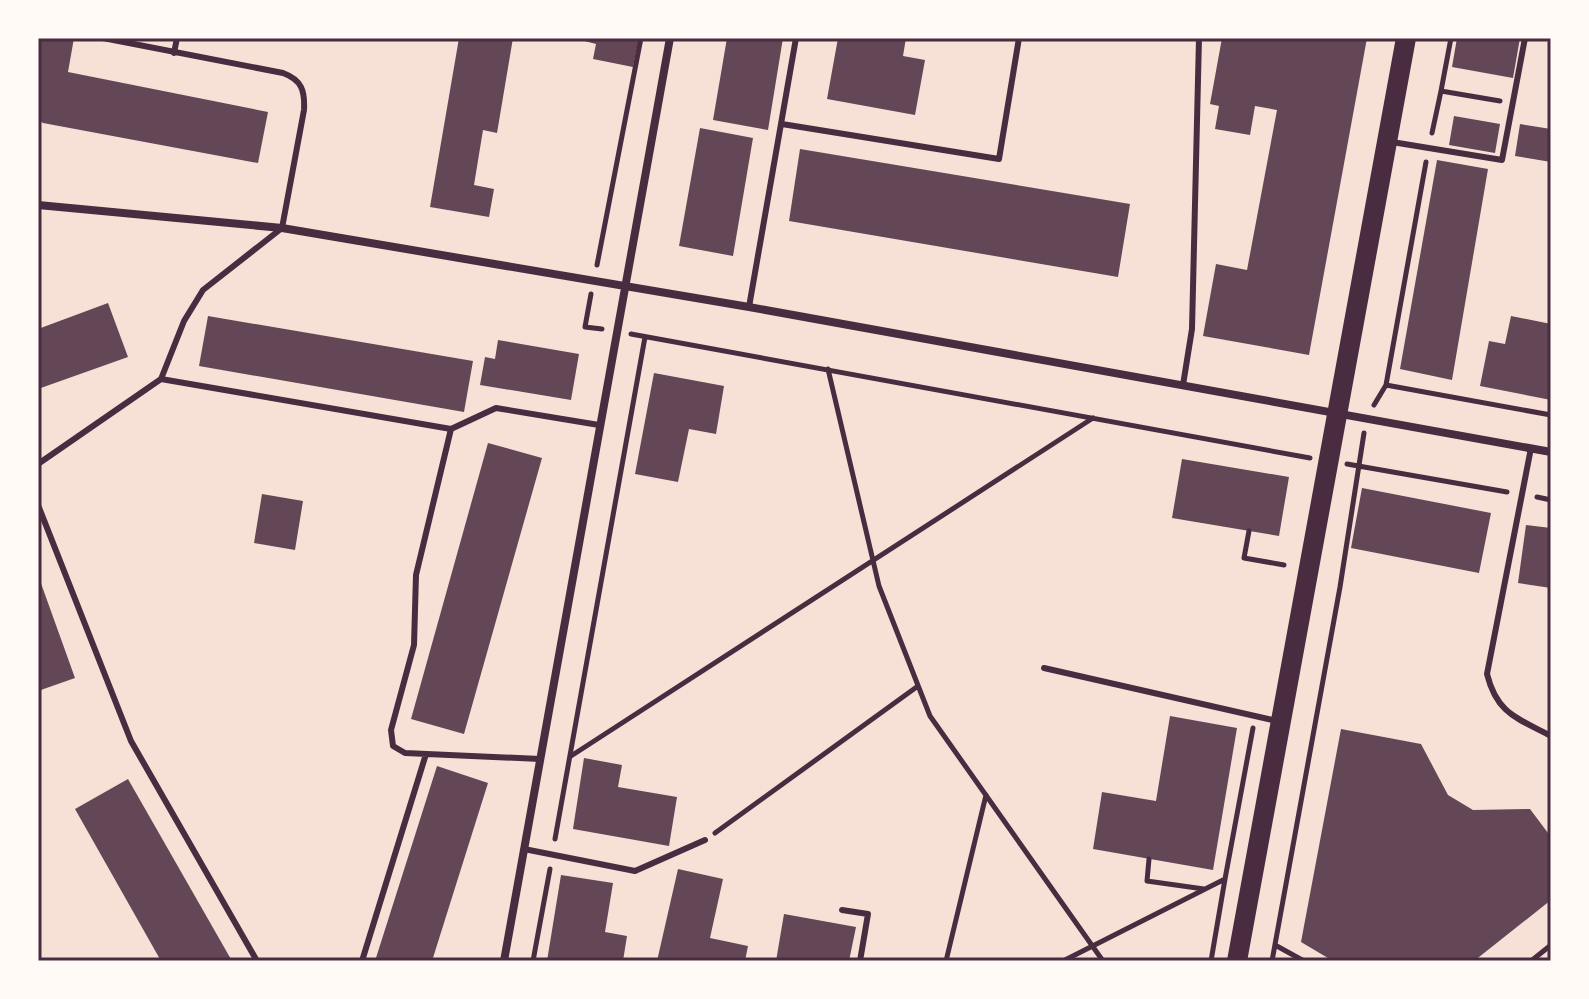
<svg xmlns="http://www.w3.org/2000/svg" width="1589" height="999" font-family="'IBM Plex Sans',sans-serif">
<rect width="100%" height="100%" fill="#f7e1d7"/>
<!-- building -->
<path fill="#644757" d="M38,38H74L68,72L268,112L258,163L43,123L38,120Z
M459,38H513L497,133L483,130L474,185L494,189L489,217L430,207Z
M573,38H639L633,67L593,59L596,44Z
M727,38H783L768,130L713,120Z
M838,38H906L903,56L925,60L915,115L827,99Z
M1222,38H1367L1309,355L1203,336L1216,264L1247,270L1277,110L1255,106L1250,135L1215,129L1219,106L1210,104Z
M1457,38H1520L1513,78L1452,67Z
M1454,116L1500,124L1495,153L1449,145Z
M1520,124L1551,129V162L1515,156Z
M700,128L753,138L733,256L679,246Z
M800,149L1130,204L1118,277L789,221Z
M1437,160L1488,169L1452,380L1400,369Z
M108,303L128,357L38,389V329Z
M208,316L473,361L464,412L199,366Z
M1511,316L1551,324V400L1480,386L1489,341L1505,344Z
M498,340L579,354L571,400L480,385L485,357L495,359Z
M654,373L724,386L716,434L689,429L678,482L635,474Z
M488,443L542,458L464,734L411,719Z
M1182,459L1289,477L1279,536L1172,518Z
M1362,488L1491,513L1479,573L1351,548Z
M262,494L303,501L295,550L254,543Z
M1526,525L1551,528V588L1518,583Z
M38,575L75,678L38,691Z
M1170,716L1237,728L1213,870L1093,849L1102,792L1156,801Z
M1341,729L1421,744L1448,795L1473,810L1530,809L1551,837V900L1474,961H1333L1301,942Z
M584,758L622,765L618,787L677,797L669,846L573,829Z
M437,766L488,783L432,961H375Z
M128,779L232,961H161L75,809Z
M678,869L723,879L710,938L748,946L745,961H657Z
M561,875L613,883L605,932L627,936L623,961H547Z
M784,914L856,927L849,961H776Z"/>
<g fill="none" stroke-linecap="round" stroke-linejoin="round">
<!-- path -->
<path stroke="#4a2c40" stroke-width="5" d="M1451,38L1441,91L1500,101
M1432,133L1441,91
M597,265L641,38
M591,294L585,327L602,329
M631,334L1310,458
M828,369L879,586L930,716L1103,961
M1386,385L1551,415
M1374,405L1386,385L1426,162
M1347,464L1507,492
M1537,497L1551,500
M1249,531L1244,558L1284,565
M571,756L1093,418
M715,833L918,686
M555,839L645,337
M1149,859L1147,881L1204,889
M1275,945L1304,961
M533,961L550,869
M946,961L986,795
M1063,961L1225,879L1253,728
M1211,961L1225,879
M1272,961L1340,587L1364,433
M1531,961L1551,945"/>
<!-- service -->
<path stroke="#4a2c40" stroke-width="6" d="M174,53L177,38
M782,124L999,159L1019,38
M1392,142L1502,160L1525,38
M749,307L796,38
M161,379L451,429L496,408L599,425
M1183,385L1192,329L1199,38
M451,429L416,575L414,645L391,730L393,746L405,753L540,759
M1531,448L1487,674C1497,714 1517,718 1551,736
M38,464L161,379L184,321L203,290L282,228L304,110C305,91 302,80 283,73L103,38
M38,505L131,741L257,961
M1044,668L1277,721
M524,849L635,871L705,840
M842,910L868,914L860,961
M362,961L426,754"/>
<!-- minor -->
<path stroke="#4a2c40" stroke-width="8" d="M38,205L282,228L749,307L1551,452
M504,961L670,38"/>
<!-- primary -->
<path stroke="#4a2c40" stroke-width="20" d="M1237,961L1406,38"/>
</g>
<!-- border -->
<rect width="1589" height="999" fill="none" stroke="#fffaf5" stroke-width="80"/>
<rect x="40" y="40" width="1509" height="919" fill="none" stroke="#4a2c40" stroke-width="3"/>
</svg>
